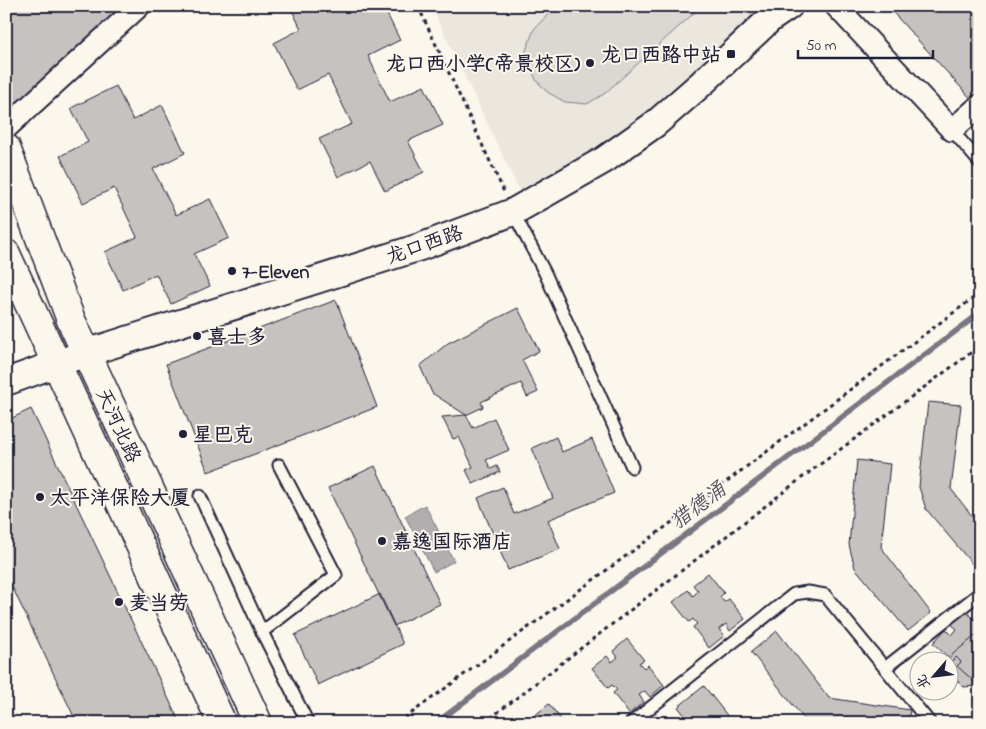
<svg xmlns="http://www.w3.org/2000/svg" width="986" height="729" font-family="'Indie Flower','LXGW WenKai TC',sans-serif">
<rect width="100%" height="100%" fill="#fbf7ec"/>
<filter id="ink" filterUnits="userSpaceOnUse"><feTurbulence type="fractalNoise" baseFrequency=".02" numOctaves="2"/><feDisplacementMap in="SourceGraphic" scale="10" xChannelSelector="R" yChannelSelector="G"/><feConvolveMatrix kernelMatrix="1 2 1 2 8 2 1 2 1" color-interpolation-filters="sRGB"/></filter>
<g filter="url(#ink)">
<!-- built -->
<path fill="#ebe7df" d="M431,6H783L662,119L523,198Z"/>
<!-- green -->
<path fill="#dbd8d3" stroke="#7e7d87" d="M556,6H702L604,94L587,104L565,102L547,92L536,80L525,53L534,29Z"/>
<!-- water -->
<path fill="#b1aeb0" stroke="#787681" d="M425,505L454,561L434,572L405,516Z"/>
<g fill="none" stroke-linecap="round" stroke-linejoin="round">
<!-- stream -->
<path stroke="#787681" stroke-width="5.5" d="M436,723L980,313"/>
</g>
<!-- building -->
<path fill="#c6c2c0" stroke="#22223b" d="M6,6H122L15,110L6,89Z
M290,6H383L400,40L368,56L390,102L424,86L443,125L408,141L424,172L385,191L370,161L338,177L319,139L352,124L328,75L297,90L274,43L301,29Z
M887,6H980V97L974,102Z
M116,86L133,120L162,105L185,153L153,169L176,215L210,199L229,238L194,254L210,286L171,304L156,274L123,290L105,252L137,237L114,188L83,203L60,156L88,142L71,108Z
M336,300L377,407L208,472L166,364Z
M518,308L539,351L522,360L538,392L527,397L521,383L481,402L483,407L466,415L432,393L420,366L448,343Z
M928,402L961,405L951,489L980,526L979,572L926,509L919,487Z
M31,409L180,723H77L6,574V421Z
M466,415L473,428L494,418L509,450L486,460L491,469L497,466L500,472L473,484L466,470L473,467L459,437L453,439L442,417Z
M556,437L562,452L592,439L614,493L548,520L560,549L508,570L478,498L503,487L514,514L553,498L532,448Z
M857,460L890,464L881,547L931,613L908,631L855,568L849,545Z
M375,466L440,604L394,626L328,488Z
M708,573L724,593L720,597L724,602L729,599L745,619L730,631L726,624L719,629L724,636L709,648L693,627L697,624L693,619L689,622L673,602L688,590L693,596L698,591L693,585Z
M380,594L403,644L318,685L295,635Z
M964,610L980,624V679L976,683L957,666L961,662L956,657L952,661L933,643L946,629L952,635L957,629L951,624Z
M777,631L829,698L910,710L908,723H811L804,719L751,652Z
M980,632V682L975,686L964,687L948,672V662H943Z
M627,639L644,660L639,663L644,668L648,665L664,685L650,697L645,691L639,695L644,702L629,714L613,693L617,690L612,685L608,688L592,668L607,656L612,662L618,657L613,651Z
M704,686L733,723H691L678,707Z
M549,704L564,723H539L534,716Z"/>
<g fill="none" stroke-linecap="round" stroke-linejoin="round">
<defs>
<path id="service" d="M952,130L980,163
M513,212L545,273L632,467
M200,496L262,632L308,723
M262,632L336,575L279,465
M885,668L980,593
M631,723L794,594L808,592L825,595L930,723"/>
<path id="minor" d="M836,6L952,130L980,105
M6,128L139,6"/>
<path id="tertiary" d="M6,382L86,353L420,247L513,212L604,160L655,124L702,83L770,19L789,6"/>
<path id="secondary" d="M6,148L71,320L258,723
M6,254L222,723"/>
</defs>
<!-- service casing -->
<use href="#service" stroke="#22223b" stroke-width="15"/>
<!-- minor casing -->
<use href="#minor" stroke="#22223b" stroke-width="25"/>
<!-- tertiary casing -->
<use href="#tertiary" stroke="#22223b" stroke-width="30"/>
<!-- secondary casing -->
<use href="#secondary" stroke="#22223b" stroke-width="31"/>
<!-- path -->
<path stroke="#22223b" stroke-width="3" stroke-dasharray="4 4" stroke-linecap="butt" d="M418,6L505,194
M398,723L660,531L980,293
M484,723L803,477L980,346"/>
<!-- service -->
<use href="#service" stroke="#fbf7ec" stroke-width="11"/>
<!-- minor -->
<use href="#minor" stroke="#fbf7ec" stroke-width="21"/>
<!-- tertiary -->
<use href="#tertiary" stroke="#fbf7ec" stroke-width="26"/>
<!-- secondary -->
<use href="#secondary" stroke="#fbf7ec" stroke-width="28"/>
</g>
</g>
<!-- markers -->
<g fill="#22223b" stroke="#fbf7ec" stroke-width="2">
<rect x="726" y="49" width="10" height="10" rx="2.5"/>
<circle cx="590" cy="63" r="5"/>
<circle cx="232" cy="271" r="5"/>
<circle cx="197" cy="336" r="5"/>
<circle cx="183" cy="434" r="5"/>
<circle cx="40" cy="497" r="5"/>
<circle cx="382" cy="541" r="5"/>
<circle cx="119" cy="602" r="5"/>
</g>
<g text-anchor="middle" stroke-width="4" stroke-linejoin="round" paint-order="stroke">
<!-- poi labels -->
<g font-size="20" font-weight="bold" fill="#22223b" stroke="#fbf7ec" text-anchor="start">
<text x="721" y="61" text-anchor="end">龙口西路中站</text>
<text x="580" y="70" text-anchor="end">龙口西小学(帝景校区)</text>
<text x="242" y="278">7-Eleven</text>
<text x="207" y="343">喜士多</text>
<text x="193" y="441">星巴克</text>
<text x="50" y="504">太平洋保险大厦</text>
<text x="392" y="548">嘉逸国际酒店</text>
<text x="129" y="609">麦当劳</text>
</g>
<!-- street labels -->
<g font-size="20" fill="#22223b" stroke="#fbf7ec">
<text transform="translate(424 244) rotate(-19)" y="7">龙口西路</text>
<text transform="translate(119 425) rotate(65)" y="7">天河北路</text>
</g>
<!-- water labels -->
<g font-size="21" font-style="italic" fill="#545364" stroke="#fbf7ec">
<text transform="translate(698 505) rotate(-37)" y="7">猎德涌</text>
</g>
</g>
<!-- margin -->
<rect width="986" height="729" fill="none" stroke="#fbf7ec" stroke-width="25"/>
<rect x="12" y="12" width="961" height="704" fill="none" stroke="#22223b" stroke-width="2" filter="url(#ink)"/>
<!-- north arrow -->
<g transform="translate(934 676) rotate(242)"><circle r="24" fill="#fbf7ec" stroke="#a4a2a5"/>
<path d="M0-4L9 19L0 12L-9 19Z" fill="#22223b"/>
<text y="-8" font-size="14" font-weight="bold" text-anchor="middle" fill="#22223b">北</text>
</g>
<!-- scale -->
<path d="M798 50v8h135v-8" fill="none" stroke="#22223b" stroke-width="2.5"/>
<text x="806" y="50" font-size="15" fill="#22223b" stroke="#fbf7ec" stroke-width="4" paint-order="stroke">50 m</text>
</svg>
